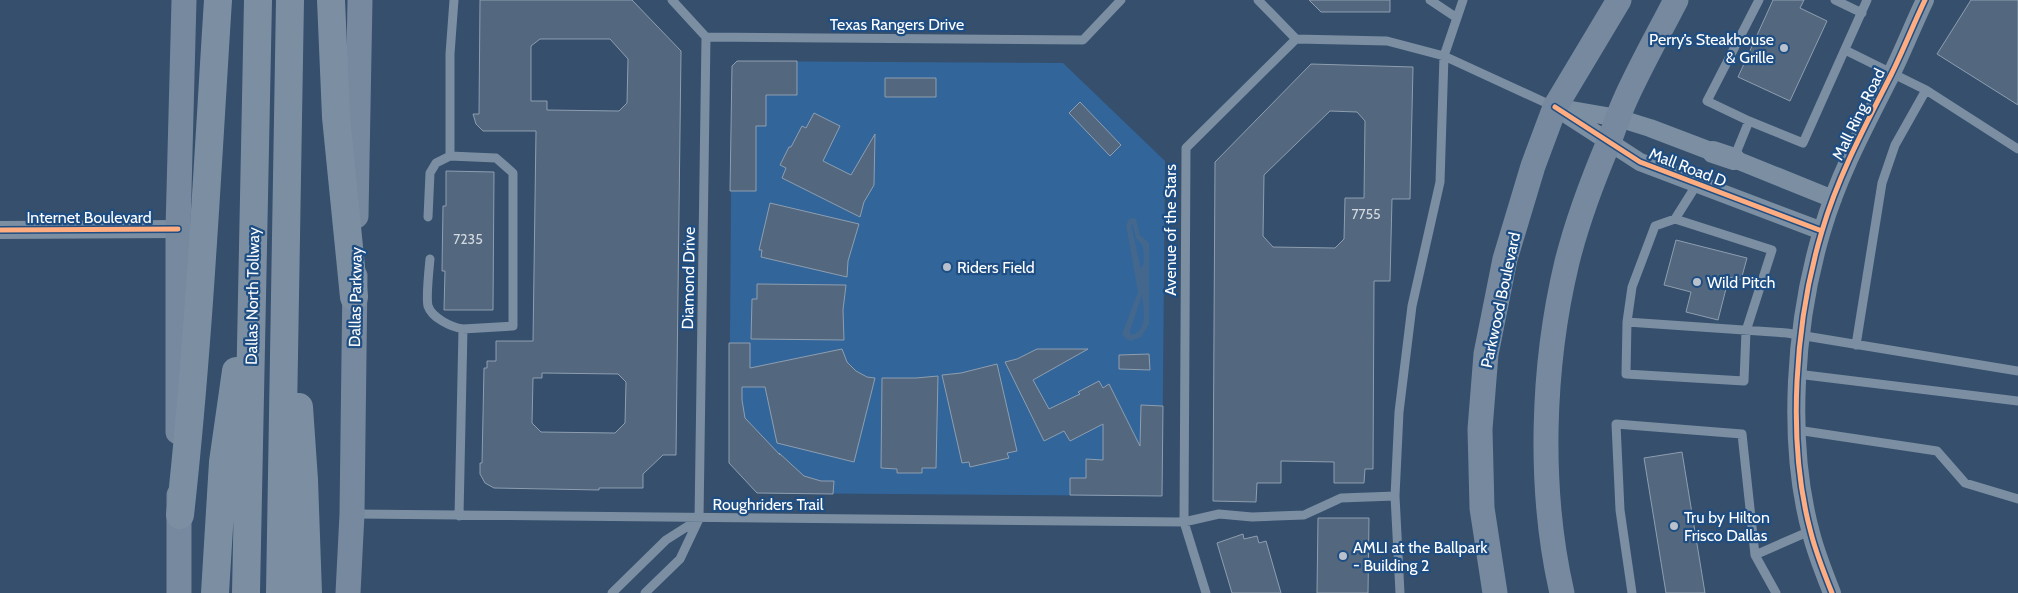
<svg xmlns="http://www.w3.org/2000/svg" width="2018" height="593" font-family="Cabin,sans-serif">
<rect width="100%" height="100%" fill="#354f6c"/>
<!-- green -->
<path fill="#32659a" d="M737,61L1063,63L1165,161L1162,496L757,493L729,463L732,66Z"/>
<!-- water -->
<path fill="#44678d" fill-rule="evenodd" d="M1132,218L1136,219L1140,235L1149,243V324L1141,337L1130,341L1125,338L1122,334L1138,292L1126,225L1129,219ZM1131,224L1133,225L1136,238L1143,246L1144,263L1141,269ZM1142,295C1144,308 1148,332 1131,335L1130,331Z"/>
<!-- building -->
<path fill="#53687f" stroke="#8e9eb0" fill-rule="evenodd" d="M480,0H632L681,51L676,455H663L643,474V488H599V490L494,488L485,483L480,474V463H482L484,368H487V361H496V341H533L536,131H483L476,124L473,114H479ZM540,39H610L628,59L627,103L619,111L547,110V101H531V46ZM542,373L618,374L626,382L625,423L615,433L541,432L532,423L533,378H542Z
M1309,0H1390V12H1321Z
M1773,0H1804L1800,8L1827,21L1790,101L1738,77Z
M1971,0H2018V105L1937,54Z
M737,61H797V95H766V126H756V191H730L732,66Z
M1311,64L1413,67L1410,199H1392L1390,281H1374L1373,469H1365L1364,483H1334V462L1281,461V483H1257L1256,502L1213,501L1215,162ZM1330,111L1357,112L1365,121L1364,198H1345L1344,239L1335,248L1273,247L1263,236L1264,175Z
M885,78H936V97H885Z
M1080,102L1121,145L1110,156L1069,113Z
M814,113L840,126L823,161L851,175L875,134L874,185L864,202L860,217L782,178L786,168L780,165L789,147H791L802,126L806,128Z
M446,171L494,172L493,310H444L445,271H442L443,206H446Z
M770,203L859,224L848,261L847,277L761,257L762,250H759Z
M1676,240L1747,258L1741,280L1729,277L1718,320L1686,312L1691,292L1664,285Z
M757,284L846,285L843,310L844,340L751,339L752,299H757Z
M729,343H750V368L842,349L847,362L856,371L867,377L875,378L854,462L777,443L765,387H742V400L745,418L780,455L779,453L804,476L821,481H834L833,494L757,493L729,463Z
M1037,349H1088L1033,380L1049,409L1080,394L1078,392L1099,381L1103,388L1109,384L1140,446L1141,405L1163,406L1162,496L1070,495V478H1086V459L1103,460V424L1070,441L1064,431L1044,441L1005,362L1017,359Z
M1149,354L1150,370L1119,369V355Z
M997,364L1017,451L1007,453L1009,458L970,467L969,462L962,463L942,375L961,373Z
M938,376L936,468H922V473H897V469L881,468L882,378H916Z
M1682,452L1705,593H1666L1644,458Z
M1318,518H1369L1368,593H1317Z
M1243,534L1244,539L1257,536L1259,543L1266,541L1281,593H1232L1217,543Z"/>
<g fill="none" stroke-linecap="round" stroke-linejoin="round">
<!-- service -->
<path stroke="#7b8ea2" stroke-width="9" d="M454,0L450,54V156L496,158L513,173V326L463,329L459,516
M672,0L706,37L1083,40L1121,0
M1258,0L1296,39
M1430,0L1457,18
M1759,0L1707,101L1749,121L1803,143L1867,0
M1835,0L1862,13
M1296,39L1387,41L1444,56L1555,107
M1845,50L1926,90L2018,149
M1734,158L1749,121
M428,217L430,173L436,163L450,156
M1675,219L1772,250L1746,331L1744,381L1626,374L1627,322L1632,287L1655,226L1675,219L1697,184
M430,259C429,269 426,297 428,306C432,318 451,327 463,329
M1627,322L1787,333L2018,371
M1856,345L1882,183L1895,145L1926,90
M1797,374L2018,401
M1797,430L1937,451L1965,483L2018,499
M355,514L1184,522L1219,514L1252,517L1304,515L1341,498L1395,496
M612,593L666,540L699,519
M645,593L680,559L699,519L706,37
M1206,593L1184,522L1186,148L1296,39
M1400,593L1395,496L1399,412L1412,306L1440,182L1444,56L1463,0
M1632,593L1620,510L1616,424L1742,434L1755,555
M1776,593L1755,555L1810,531"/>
<!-- minor -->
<path stroke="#7b8ea2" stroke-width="18" d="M1555,107L1640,162L1822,231
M1566,109L1618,118L1650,128L1713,152
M1734,159L1833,199
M0,230L178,229
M1832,593C1824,573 1816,553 1811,533C1786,441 1795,321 1822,231C1838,176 1865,126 1891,75C1903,51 1913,25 1925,0"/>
<!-- tertiary -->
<path stroke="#7b8ea2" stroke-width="22" d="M1713,152L1734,159"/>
<!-- secondary -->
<path stroke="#76899e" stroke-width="25" d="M356,216L360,0
M178,432V229L184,0
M179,593V495
M348,593L352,514L355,276
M1495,593L1482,508L1480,429L1486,354L1505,259L1533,166L1555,107L1619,0
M1562,593C1538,489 1542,366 1567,262C1577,222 1592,182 1608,144C1614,129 1619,113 1626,98C1641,65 1659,33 1676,0"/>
<!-- motorway -->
<path stroke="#7c8fa2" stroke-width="28" d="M331,0L336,117L354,297
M299,407L304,480L308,593
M180,515C199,344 207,172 218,0
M215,593L223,462L236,371
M246,593L258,0
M280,593L290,0"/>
<defs>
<path id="cycleway" d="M1555,107L1640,162L1822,231
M0,230L178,229
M1832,593C1824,573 1816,553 1811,533C1786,441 1795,321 1822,231C1838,176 1865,126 1891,75C1903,51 1913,25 1925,0"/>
</defs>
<!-- cycleway casing -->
<use href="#cycleway" stroke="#1e4e83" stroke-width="8"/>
<!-- cycleway -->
<use href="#cycleway" stroke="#ffac80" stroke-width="5"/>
</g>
<!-- markers -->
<g fill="#b8c1cc" stroke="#1e4e83" stroke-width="2">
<circle cx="1784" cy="48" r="5"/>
<circle cx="947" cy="267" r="5"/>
<circle cx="1697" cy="282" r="5"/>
<circle cx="1674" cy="526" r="5"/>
<circle cx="1343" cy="556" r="5"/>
</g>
<g text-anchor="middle" stroke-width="4.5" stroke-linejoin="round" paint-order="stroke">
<!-- number labels -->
<g font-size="14" fill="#d4d9df">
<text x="1366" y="219">7755</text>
<text x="468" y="244">7235</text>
</g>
<!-- street labels -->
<g font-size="16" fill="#fff" stroke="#1e4e83">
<text x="897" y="30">Texas Rangers Drive</text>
<text transform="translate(1858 114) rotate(-64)" y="6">Mall Ring Road</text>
<text transform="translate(1688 167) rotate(21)" y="6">Mall Road D</text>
<text x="89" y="223">Internet Boulevard</text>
<text transform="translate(1170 230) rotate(-90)" y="6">Avenue of the Stars</text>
<text transform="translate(688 278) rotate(-89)" y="6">Diamond Drive</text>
<text transform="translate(252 296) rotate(-89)" y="6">Dallas North Tollway</text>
<text transform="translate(355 297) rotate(-89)" y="6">Dallas Parkway</text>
<text transform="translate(1500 300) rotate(-78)" y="6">Parkwood Boulevard</text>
<text x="768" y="510">Roughriders Trail</text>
</g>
<!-- poi labels -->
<g font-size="16" fill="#fff" stroke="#1e4e83" text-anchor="start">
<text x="1774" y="45" text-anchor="end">Perry’s Steakhouse<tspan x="1774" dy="18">&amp; Grille</tspan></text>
<text x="957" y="273">Riders Field</text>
<text x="1707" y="288">Wild Pitch</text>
<text x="1684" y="523">Tru by Hilton<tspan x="1684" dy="18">Frisco Dallas</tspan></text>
<text x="1353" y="553">AMLI at the Ballpark<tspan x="1353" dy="18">- Building 2</tspan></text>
</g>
</g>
</svg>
